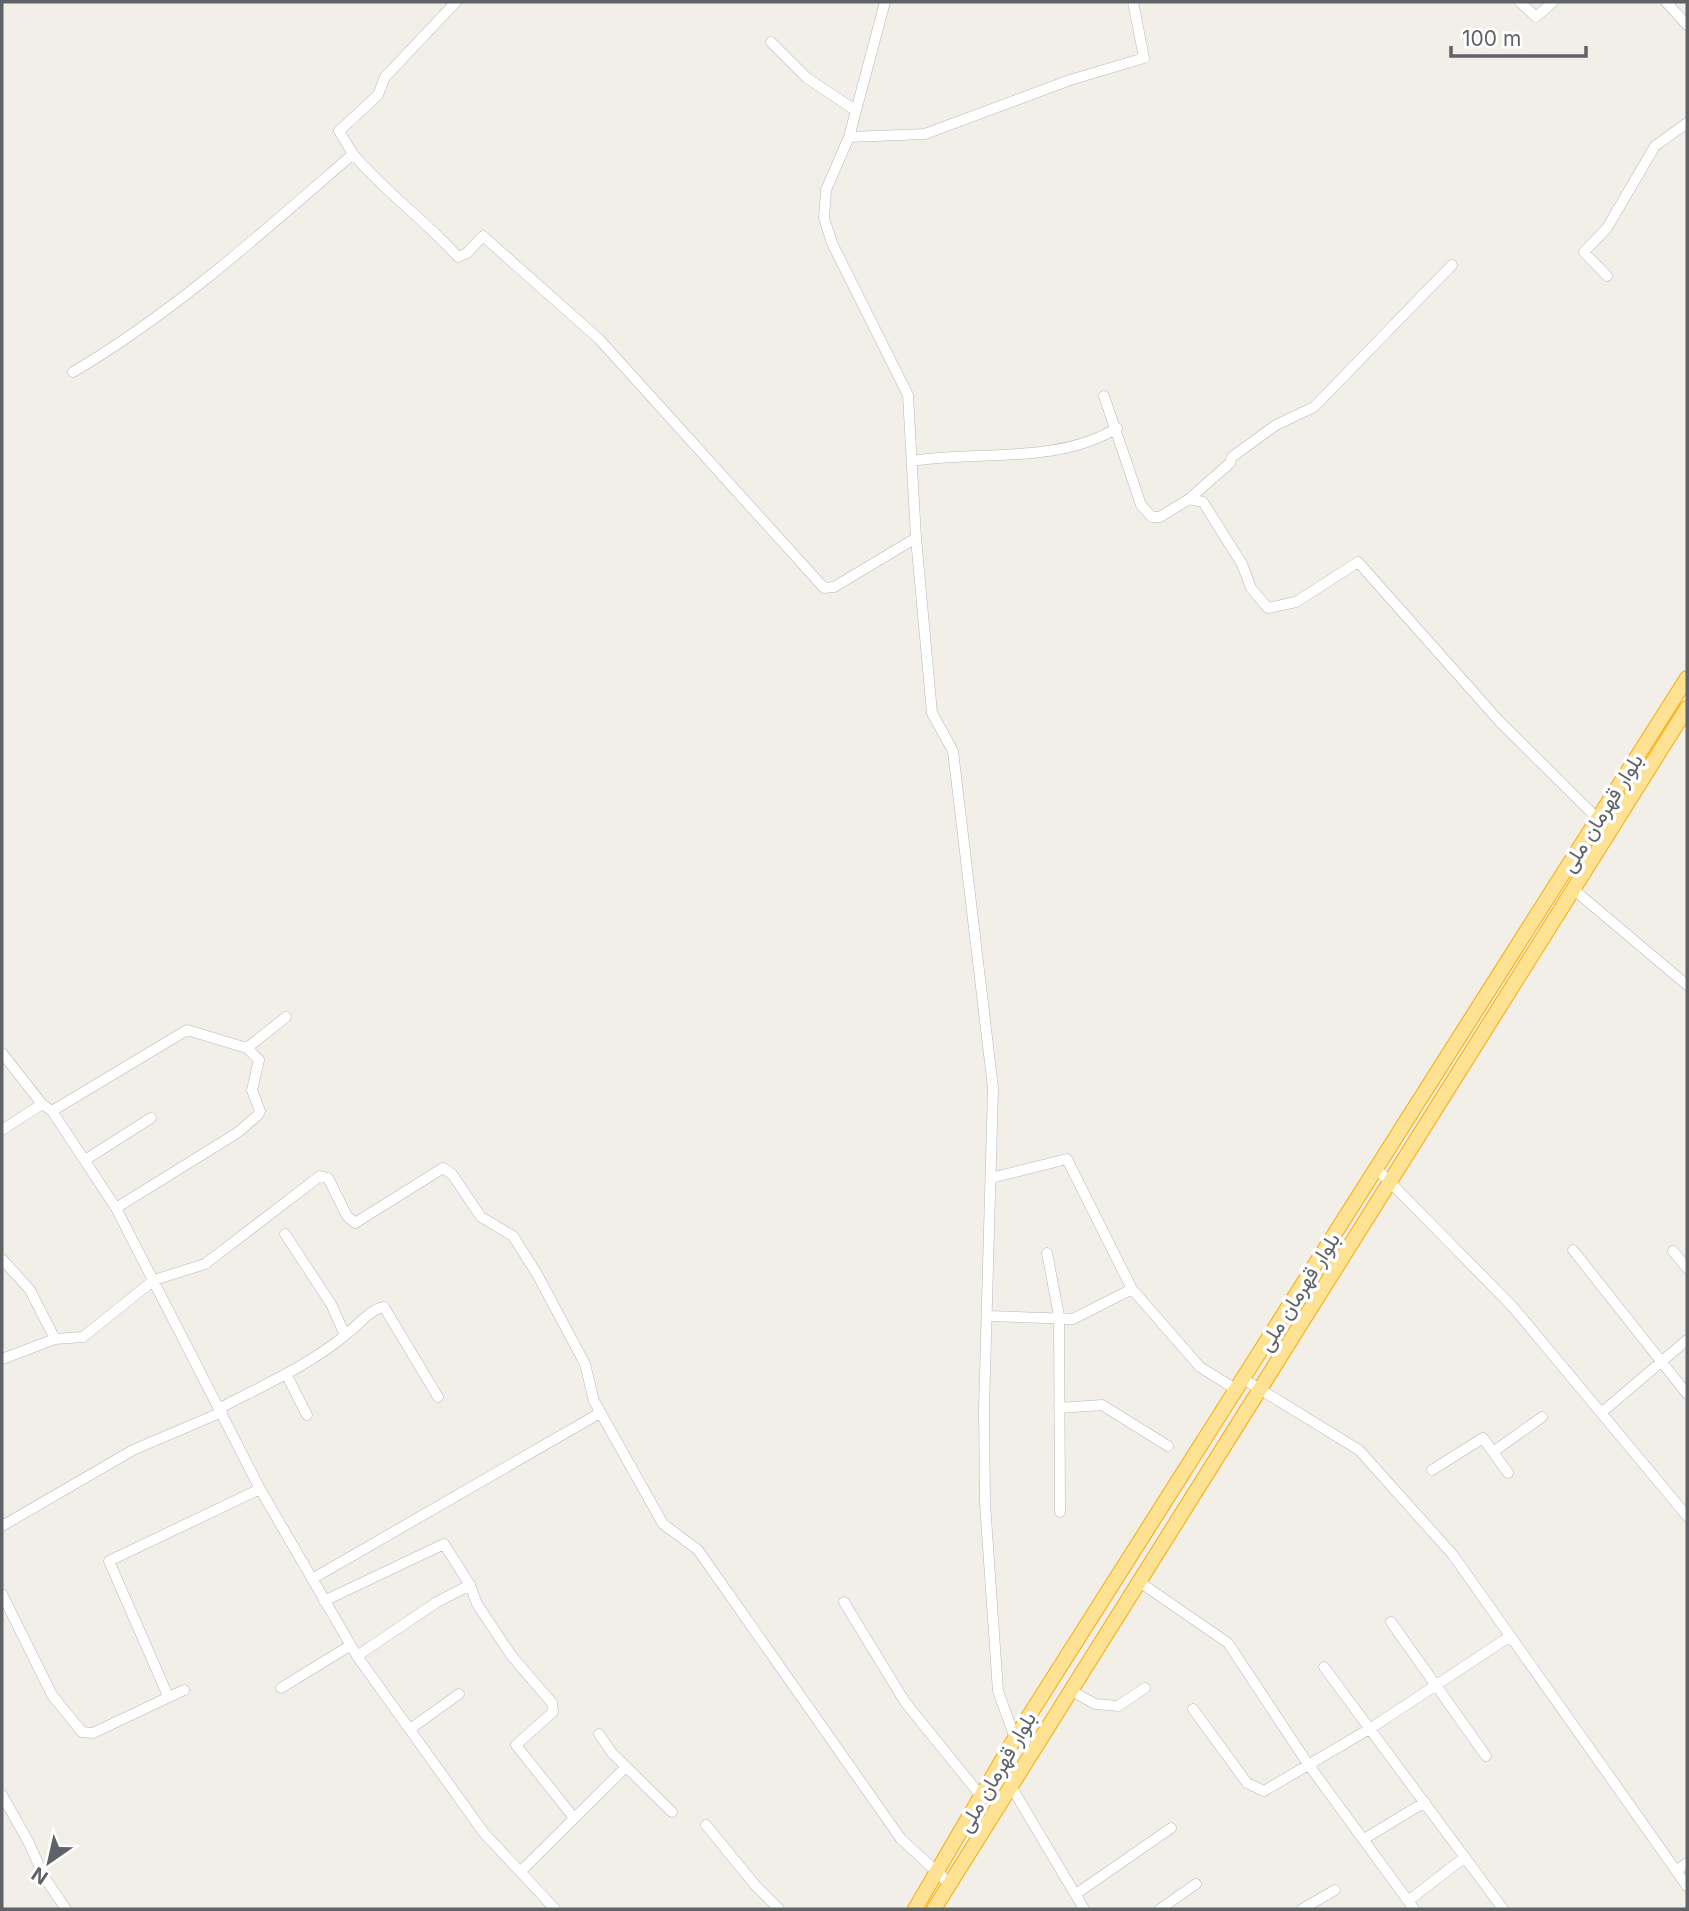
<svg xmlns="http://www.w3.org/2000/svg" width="1689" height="1911" font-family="Inter,Vazirmatn,sans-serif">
<rect width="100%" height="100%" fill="#f1efe8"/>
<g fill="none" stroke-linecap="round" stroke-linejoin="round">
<defs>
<path id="minor" d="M885,2L849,137L826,190L824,218L832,243L908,395L916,538L932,713L953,751L993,1088L984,1409L985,1503L998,1691L1015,1738L1034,1750
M1520,2L1536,17L1553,2
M1666,2L1687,25
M771,42L807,78L855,110
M849,137L925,134L1070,80L1144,58L1133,2
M353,154C385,192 425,220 458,257L467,253L483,236L599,339L824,588L834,587L916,538
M1607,276L1584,252L1607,228L1655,146L1687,123
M73,372C175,312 264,231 353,154L339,131L378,95L385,77L456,2
M1104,396L1141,505L1152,517H1160L1189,499L1203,502L1242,564L1251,588L1268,608L1296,602L1358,562L1500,722L1598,819
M912,461C980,450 1056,465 1117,428
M1189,499L1230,463L1232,457L1276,425L1314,407L1452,265
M1573,889L1687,985
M2,1053L42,1104L52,1111L116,1208L260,1489L357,1656L484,1833L555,1909
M52,1111L187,1030L247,1048L286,1017
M2,1130L42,1104
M85,1160L151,1118
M1377,1169L1512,1306L1687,1516
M991,1178L1067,1159L1132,1289L1200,1367L1237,1390
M116,1208L237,1133L258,1115L260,1111L252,1090L259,1060L247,1048
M285,1234L331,1304L345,1335
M1573,1250L1687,1394
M1673,1251L1687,1268
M1047,1253L1059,1316L1060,1512
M2,1259L30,1290L55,1339
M988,1316L1073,1319L1132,1289
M2,1359L55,1339L83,1337L154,1280L205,1264L320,1176L328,1178L347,1216L355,1223L443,1168L452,1174L481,1217L513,1236L537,1274L585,1364L594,1401L663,1524L698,1550L901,1839L951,1885
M286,1374L307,1415
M1245,1380L1359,1450L1453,1555L1687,1886
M220,1408C264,1385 312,1364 349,1332C360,1323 371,1309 384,1307L438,1397
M1059,1408L1102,1405L1168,1446
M1601,1413L1687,1340
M1493,1452L1542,1417
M1432,1470L1483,1438L1508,1473
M2,1526L133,1450L222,1412
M312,1579L600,1413
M1138,1581L1228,1643L1308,1764L1414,1909
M2,1594L52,1695L82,1732L93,1733L184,1690
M324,1601L444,1544L470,1585L477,1604L511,1655L552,1703L553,1712L516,1745L574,1818
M844,1602L905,1702L981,1796
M1391,1622L1486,1756
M357,1656L437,1602L470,1585
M1324,1667L1503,1909
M281,1688L351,1645
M1072,1691L1095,1704L1118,1706L1145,1688
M168,1696L109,1561L260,1489
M1193,1709L1247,1783L1264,1791L1371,1728L1509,1637
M410,1729L459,1694
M599,1734L612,1753L672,1812
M1012,1788L1084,1909
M2,1795L29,1843L44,1877L66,1909
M706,1825L755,1885L779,1909
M1364,1839L1425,1802
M521,1871L626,1767
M1676,1871L1687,1863
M1076,1894L1171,1828
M1408,1901L1465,1857
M1160,1909L1196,1884
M1302,1909L1335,1890"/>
<path id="highway" d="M915,1909L1015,1738L1687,678
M934,1909L1687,708"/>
</defs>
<!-- minor casing -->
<use href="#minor" stroke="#b5b8bc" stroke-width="11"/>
<!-- highway casing -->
<use href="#highway" stroke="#f9ab00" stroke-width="16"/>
<!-- minor -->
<use href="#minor" stroke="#fff" stroke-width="10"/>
<!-- highway -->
<use href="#highway" stroke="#fde293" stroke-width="14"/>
</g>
<g text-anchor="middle" stroke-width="7" stroke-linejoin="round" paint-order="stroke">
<!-- street labels -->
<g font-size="21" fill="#5f6368" stroke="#fff">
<text transform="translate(1602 813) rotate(-58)" y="7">بلوار قهرمان ملی</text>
<text transform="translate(1299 1292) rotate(-58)" y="7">بلوار قهرمان ملی</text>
<text transform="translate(997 1772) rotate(-60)" y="7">بلوار قهرمان ملی</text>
</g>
</g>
<!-- border -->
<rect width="1689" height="1911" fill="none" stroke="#5f6368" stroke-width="7"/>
<!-- north arrow -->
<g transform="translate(49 1862) rotate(214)" stroke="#ffffff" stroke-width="5" paint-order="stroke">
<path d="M0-5L12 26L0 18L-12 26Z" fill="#5f6368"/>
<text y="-10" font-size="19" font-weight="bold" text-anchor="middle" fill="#5f6368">N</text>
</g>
<!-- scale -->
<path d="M1451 46v10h135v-10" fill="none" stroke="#5f6368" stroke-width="3.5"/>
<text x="1462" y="46" font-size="21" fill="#5f6368" stroke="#ffffff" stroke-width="5" paint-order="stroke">100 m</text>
</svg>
